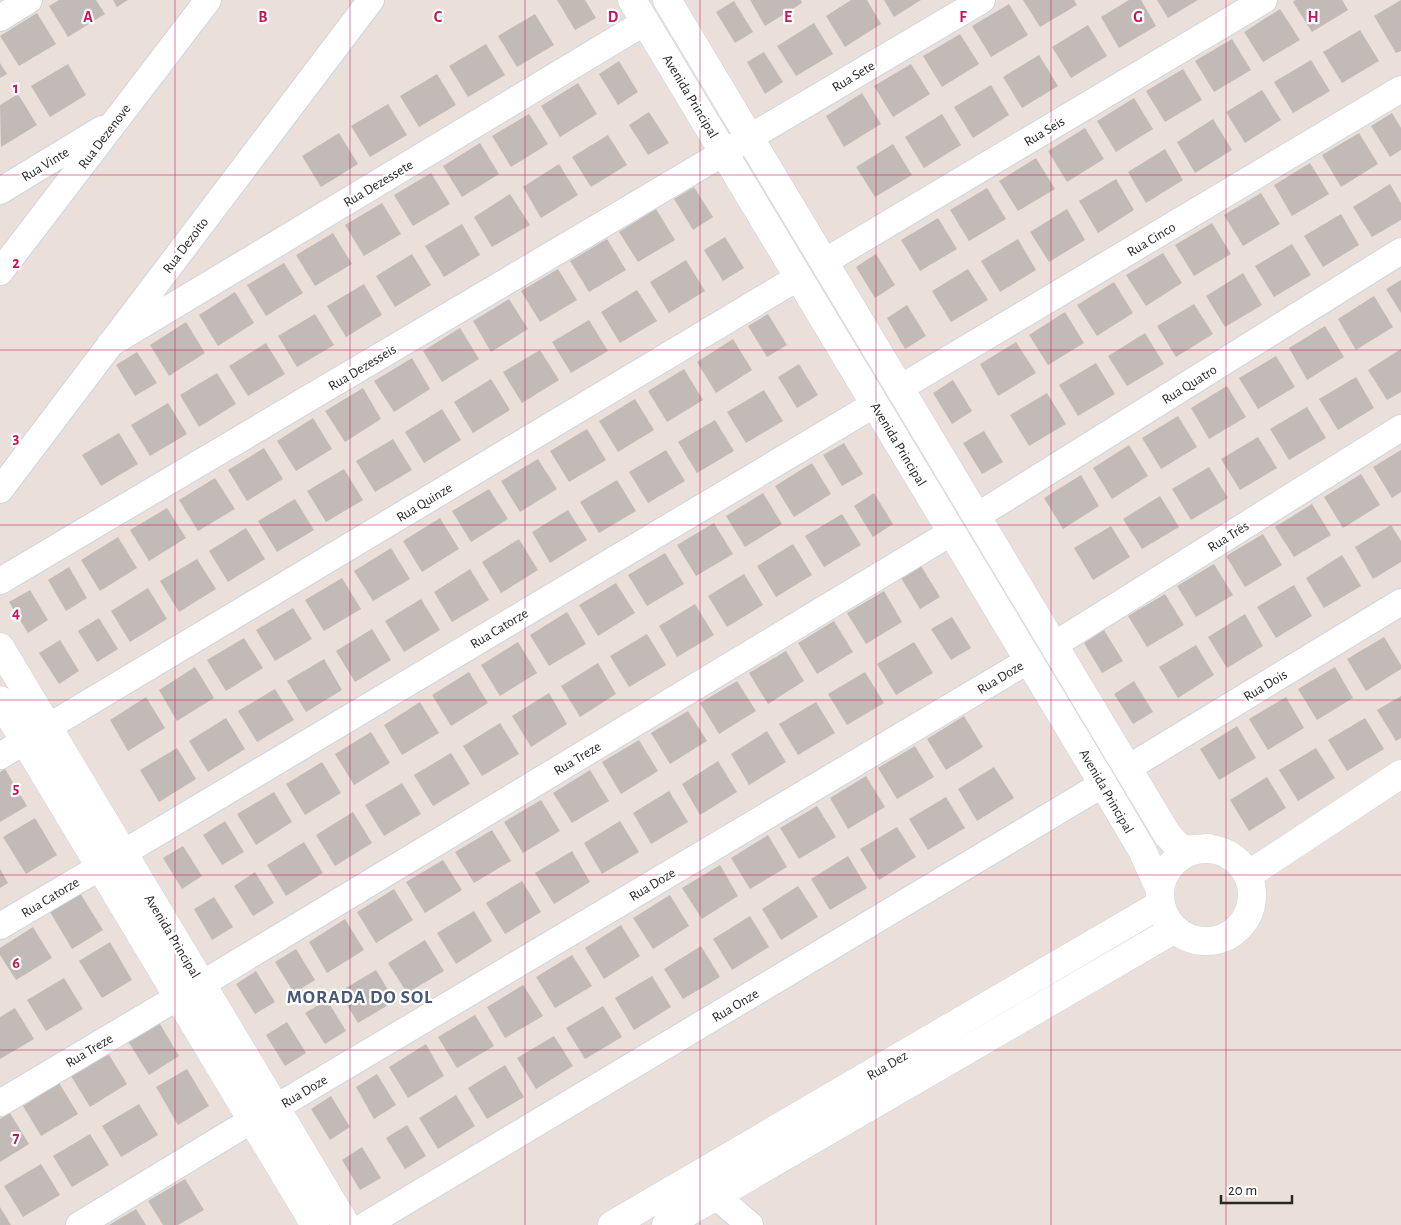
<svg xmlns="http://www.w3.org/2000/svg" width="1401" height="1225" font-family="'Alegreya Sans',sans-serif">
<rect width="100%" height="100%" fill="#eae0d9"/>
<!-- building -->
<path fill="#c2bab6" d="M59,0H96L105,14L68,37L49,6Z
M113,0H128L117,7Z
M557,0H585L596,18L575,30Z
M750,0H801L802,3L765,26Z
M851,0H867L881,24L845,47L826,16Z
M884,0H921L894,17Z
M1023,0H1074L1077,5L1040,27Z
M1129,0H1141L1156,26L1119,48L1101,17Z
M1157,0H1198L1168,18Z
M1295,0H1342L1348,10L1312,32L1293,2Z
M1401,0V51L1396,53L1374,16Z
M734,1L753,32L735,43L716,12Z
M1009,4L1028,35L991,57L972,26Z
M1280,9L1300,40L1263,62L1244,32Z
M37,13L56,44L19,66L0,36Z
M535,14L554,45L517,67L498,36Z
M814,23L833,54L796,76L777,46Z
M1088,25L1107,56L1071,78L1052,47Z
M1360,30L1379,61L1342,83L1323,52Z
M960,34L979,64L942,87L923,56Z
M1232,39L1251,70L1214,92L1195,61Z
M486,44L505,75L468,97L449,66Z
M764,52L783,82L765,94L747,62Z
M1039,55L1058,86L1022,108L1003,77Z
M1311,60L1330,91L1293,113L1274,82Z
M619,61L638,92L618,105L599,74Z
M0,63L7,74L0,78Z
M68,64L86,95L50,117L31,86Z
M911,64L930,94L893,117L874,86Z
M1183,69L1202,100L1165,122L1146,91Z
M437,74L456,105L419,127L400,96Z
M578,83L597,114L560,137L541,106Z
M991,85L1009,115L973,138L954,107Z
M1262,90L1281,120L1245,143L1226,112Z
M862,93L881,124L844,147L826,116Z
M18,94L37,125L1,147L0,105Z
M1134,98L1153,129L1116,152L1097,121Z
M388,104L407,135L370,157L351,126Z
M649,112L669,143L648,155L629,125Z
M1392,113L1401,128V150L1390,157L1371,126Z
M529,114L548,144L511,167L492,136Z
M942,114L961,145L924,168L905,137Z
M1213,119L1232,150L1195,173L1177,142Z
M1085,128L1104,159L1067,182L1048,151Z
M339,133L358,164L321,187L302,156Z
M1359,133L1378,164L1341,187L1322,155Z
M608,135L627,165L591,187L572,157Z
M480,143L499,174L462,197L443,166Z
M893,144L912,175L875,197L856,167Z
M1165,149L1183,180L1146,203L1128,172Z
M1036,158L1055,189L1018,211L999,181Z
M1310,163L1329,194L1292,216L1274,185Z
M559,164L578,195L541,218L523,187Z
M431,173L450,204L413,226L394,195Z
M1116,179L1134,210L1098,233L1079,201Z
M1390,184L1401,203V220L1372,237L1353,207Z
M694,187L713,217L693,230L674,199Z
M987,188L1006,219L969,241L950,210Z
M1261,193L1280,224L1243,246L1224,215Z
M510,194L530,225L492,247L474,217Z
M382,203L401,234L364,256L345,225Z
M656,209L675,240L638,262L619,232Z
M1067,209L1085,240L1049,262L1030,232Z
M1341,214L1359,245L1323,267L1304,236Z
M938,218L957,249L920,271L901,240Z
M1212,223L1231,254L1194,276L1175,245Z
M462,224L480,255L444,277L425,246Z
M333,233L352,264L315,286L296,255Z
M725,237L744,268L723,281L704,250Z
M607,239L626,270L589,292L570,261Z
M1018,239L1036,270L1000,292L981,261Z
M1292,244L1311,275L1274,297L1255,266Z
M1163,253L1182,283L1146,306L1126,275Z
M412,254L431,285L395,307L376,276Z
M876,254L895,285L875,298L856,267Z
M686,260L705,291L669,313L650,282Z
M284,263L303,293L266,316L247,285Z
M558,269L577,300L540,322L521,291Z
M968,269L988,300L951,322L932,291Z
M1243,273L1262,305L1225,327L1206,296Z
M1401,280V313L1386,289Z
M1114,282L1133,313L1097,336L1077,305Z
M364,284L382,315L346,337L327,306Z
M637,290L657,321L620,343L601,312Z
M235,292L254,323L218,346L199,315Z
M1374,296L1393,327L1356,350L1338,319Z
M509,299L528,329L491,352L473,321Z
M1194,304L1213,334L1176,357L1157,326Z
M907,305L926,336L905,349L887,318Z
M1065,312L1084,343L1048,365L1029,335Z
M315,314L334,345L297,367L278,336Z
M768,314L787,345L767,357L748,326Z
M589,320L608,351L571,373L552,342Z
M186,322L205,353L169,376L150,345Z
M1325,326L1344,357L1307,380L1289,348Z
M460,328L479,359L442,382L423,351Z
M1145,333L1164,364L1127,386L1108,356Z
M733,339L752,370L716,393L697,362Z
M1016,342L1036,373L998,396L980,364Z
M266,343L285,374L248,396L229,366Z
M1401,349V392L1387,400L1368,370Z
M540,350L559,380L522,403L503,372Z
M137,352L157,383L135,396L116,365Z
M1276,356L1295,387L1258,409L1239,378Z
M412,358L430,389L394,412L374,381Z
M1096,363L1115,394L1078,416L1059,385Z
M799,364L818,395L797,408L778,377Z
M684,369L703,400L667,422L648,391Z
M217,373L236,404L199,427L180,395Z
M1356,377L1374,408L1338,430L1319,399Z
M491,379L510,410L473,433L454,402Z
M953,380L972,411L952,424L933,393Z
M1227,386L1246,417L1209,439L1191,408Z
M363,388L381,419L345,442L325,411Z
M764,390L783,421L746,443L727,412Z
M1047,393L1066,424L1029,446L1010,415Z
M635,399L654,430L618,452L599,421Z
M168,403L187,434L150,456L131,425Z
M1307,407L1326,438L1289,460L1270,429Z
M442,409L461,440L424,463L405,432Z
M1178,416L1197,447L1161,469L1142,438Z
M313,418L332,449L296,471L277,441Z
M715,420L734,451L697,473L678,442Z
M587,429L606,460L569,482L550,451Z
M984,431L1003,462L982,474L963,443Z
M119,433L138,464L101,486L82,455Z
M1258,437L1277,468L1240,490L1221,459Z
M393,439L412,470L375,492L356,461Z
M844,443L863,474L842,486L823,455Z
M1129,445L1148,476L1112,499L1093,468Z
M264,448L283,479L247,501L228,470Z
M666,450L685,481L648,503L629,472Z
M1401,450V492L1392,498L1373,467Z
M538,459L557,489L520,512L501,481Z
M812,463L831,494L794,517L775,486Z
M1209,467L1228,498L1191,520L1172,489Z
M344,469L363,500L326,522L307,491Z
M1361,474L1380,505L1343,528L1324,497Z
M1081,475L1099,506L1063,529L1044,498Z
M215,478L235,509L198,531L179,500Z
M617,480L636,511L599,533L580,502Z
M489,489L508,519L471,542L452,511Z
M763,493L782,524L745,547L726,516Z
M874,493L893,524L873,537L854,506Z
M1160,496L1179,527L1142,549L1123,519Z
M295,499L314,530L277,552L258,521Z
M1312,504L1331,535L1294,557L1275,527Z
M167,508L186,538L149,561L130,530Z
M568,510L587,540L550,563L532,532Z
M842,514L861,545L824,567L805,536Z
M440,518L459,549L422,572L403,541Z
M714,523L733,554L696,576L677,545Z
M1391,525L1401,541V562L1373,579L1355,547Z
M1111,526L1130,557L1093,580L1074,548Z
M246,528L265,559L228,582L209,551Z
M1263,534L1282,565L1245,587L1226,556Z
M118,537L137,568L100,591L81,560Z
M519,539L538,570L501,593L482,562Z
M793,544L812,575L776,597L757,566Z
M391,548L410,579L373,601L354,571Z
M665,553L684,584L647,606L628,575Z
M1342,555L1361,586L1324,608L1306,578Z
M197,559L216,589L179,612L160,581Z
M1214,564L1233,595L1196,617L1177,586Z
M921,566L940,597L920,609L901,578Z
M69,567L87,598L66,611L48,580Z
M470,569L489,600L452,622L434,592Z
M744,574L763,605L727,627L708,596Z
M342,578L361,609L324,631L305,600Z
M616,583L635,613L598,636L579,605Z
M1294,585L1312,616L1276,638L1257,607Z
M148,588L167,619L130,642L111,611Z
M30,590L48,620L28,633L9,602Z
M884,591L902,622L866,644L847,613Z
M1165,594L1184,625L1147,647L1128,616Z
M421,599L440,630L404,652L385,621Z
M695,604L714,635L677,657L659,626Z
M293,608L312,639L275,661L256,630Z
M567,612L586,644L549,666L530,635Z
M1245,614L1263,646L1227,668L1208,637Z
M952,617L971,648L951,660L931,629Z
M99,618L118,649L97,662L78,631Z
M834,621L853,652L817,674L798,643Z
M372,629L391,660L355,682L336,651Z
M1104,630L1123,661L1102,673L1084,643Z
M647,634L666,665L629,687L610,656Z
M1384,637L1401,665V669L1366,691L1347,659Z
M244,638L263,668L226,691L207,660Z
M60,640L79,671L59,684L39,653Z
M518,642L537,673L500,696L481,665Z
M914,642L933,673L896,695L877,664Z
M1196,645L1214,675L1178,698L1159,667Z
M786,651L804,681L768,704L749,673Z
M324,659L342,690L306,712L287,681Z
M598,663L616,694L580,717L561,686Z
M195,667L214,698L177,721L159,690Z
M1335,667L1353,698L1317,720L1298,689Z
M469,672L488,703L451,726L432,695Z
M865,672L884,703L847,725L828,694Z
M737,681L756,711L719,734L700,703Z
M1134,681L1153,712L1133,724L1114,694Z
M275,689L294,720L257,742L238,711Z
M549,693L567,724L531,747L512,716Z
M1401,696V738L1396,741L1377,710Z
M146,697L165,728L128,751L110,720Z
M1286,697L1304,728L1268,750L1249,719Z
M420,702L439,733L402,755L384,725Z
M816,702L835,733L798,755L779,724Z
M688,711L707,741L670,764L651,733Z
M964,716L983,747L946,770L927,739Z
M226,718L245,749L208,772L189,741Z
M1365,718L1384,749L1347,771L1328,740Z
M500,723L519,754L482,776L463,746Z
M1237,726L1256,758L1219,780L1200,749Z
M767,731L786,762L749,785L731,754Z
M371,732L390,763L354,785L335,754Z
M639,740L658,771L621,794L602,762Z
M915,746L934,777L897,799L878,768Z
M177,748L196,779L159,802L140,770Z
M1316,748L1335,778L1298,801L1279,770Z
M451,753L470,784L433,806L414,775Z
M718,761L737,792L700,815L682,784Z
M322,762L341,793L305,815L286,784Z
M994,767L1014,798L977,821L958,789Z
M5,769L27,806L0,822V772Z
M590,770L609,801L572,823L553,793Z
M866,776L885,807L848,829L830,798Z
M1267,777L1286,808L1249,831L1230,800Z
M402,783L421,814L384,836L365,805Z
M669,791L688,822L651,844L633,813Z
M274,792L292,822L256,845L237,814Z
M946,797L965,828L928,850L909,819Z
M541,800L560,831L523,853L504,822Z
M817,806L836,837L799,859L780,828Z
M353,812L372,843L335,866L316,835Z
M35,818L57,855L26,874L3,837Z
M225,821L244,852L222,865L203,835Z
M620,821L639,852L602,874L584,843Z
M897,827L916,857L879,880L860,849Z
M492,830L511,861L474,883L455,852Z
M768,835L787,867L750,889L731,858Z
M304,842L323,873L286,896L267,865Z
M183,846L202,876L182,889L163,858Z
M572,851L590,882L554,904L535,873Z
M848,856L867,888L830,910L811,879Z
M443,860L462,890L425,913L406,882Z
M720,865L738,896L702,919L682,888Z
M0,869L8,883L0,888Z
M255,872L274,903L253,916L234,886Z
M522,881L541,912L505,934L486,903Z
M798,886L818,917L781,940L762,909Z
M394,889L413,920L376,943L357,912Z
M80,893L103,930L72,949L50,912Z
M670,895L689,926L653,949L633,918Z
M214,897L233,927L212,940L194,909Z
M474,911L492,941L456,964L437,933Z
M750,916L769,947L732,970L713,939Z
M345,919L364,950L327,973L309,942Z
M621,925L640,956L604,979L585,948Z
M33,927L52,958L16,980L0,955V948Z
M425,940L444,971L407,993L388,963Z
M110,942L132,980L102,998L79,961Z
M701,946L720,977L683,999L664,969Z
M296,949L315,980L294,993L275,962Z
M572,955L592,986L555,1008L536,977Z
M376,970L395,1001L358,1023L339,992Z
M256,971L275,1002L255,1014L236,984Z
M652,976L671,1007L634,1030L615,998Z
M64,978L83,1009L46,1031L27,1000Z
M523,985L543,1016L505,1038L487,1007Z
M327,1000L346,1031L325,1044L305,1013Z
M603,1006L622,1037L585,1059L566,1028Z
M15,1008L34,1039L0,1059V1017Z
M475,1015L494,1046L457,1068L438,1037Z
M157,1019L179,1056L149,1075L126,1038Z
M287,1022L306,1053L285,1066L266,1035Z
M554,1036L573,1066L536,1089L517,1058Z
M426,1044L444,1076L408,1098L389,1067Z
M108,1053L127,1084L90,1107L71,1076Z
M505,1065L524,1097L487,1119L468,1088Z
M187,1069L209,1106L178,1125L156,1087Z
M377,1074L396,1105L374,1119L356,1087Z
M59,1083L78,1114L41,1136L23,1106Z
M456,1095L475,1126L438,1149L419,1118Z
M331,1096L350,1127L330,1140L311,1109Z
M139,1104L158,1135L121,1157L102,1126Z
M10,1113L29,1144L0,1162V1119Z
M407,1125L426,1156L405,1169L386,1138Z
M90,1134L109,1165L72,1187L53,1156Z
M362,1147L381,1178L360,1190L342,1160Z
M41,1164L60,1195L23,1217L4,1186Z
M185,1179L204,1210L178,1225H163L148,1201Z
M0,1207L11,1225H0Z
M136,1209L146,1225H109Z"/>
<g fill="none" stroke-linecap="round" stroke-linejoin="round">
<defs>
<path id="minor" d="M0,18L29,0
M0,191L102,129
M824,262L1264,0
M0,272L208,0
M110,344L645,22
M900,388L1401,89
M0,490L371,0
M977,516L1401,251
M0,581L982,0
M1054,645L1401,428
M48,727L799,277
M0,756L25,741
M1128,768L1401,602
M123,853L875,404
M0,926L100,867
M202,984L952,532
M0,1103L178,997
M275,1108L1029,660
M716,1196L750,1225
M79,1225L252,1120
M366,1225L1103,784"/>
<path id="tertiary" d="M632,0L1103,784L1142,850L1160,890
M667,0L1167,834C1182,852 1184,850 1208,848
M0,647L346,1225
M0,700L315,1225
M1160 895a46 46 0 1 1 92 0a46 46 0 1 1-92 0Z
M1248,875L1401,774
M612,1225L1161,904
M666,1225L1175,929"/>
</defs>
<!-- minor casing -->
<use href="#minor" stroke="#ced4e1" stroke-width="28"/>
<!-- tertiary casing -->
<use href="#tertiary" stroke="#ced4e1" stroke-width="29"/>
<!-- minor -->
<use href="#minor" stroke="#fff" stroke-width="26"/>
<!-- tertiary -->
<use href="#tertiary" stroke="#fff" stroke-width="28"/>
</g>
<!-- grid -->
<path fill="none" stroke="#c2185b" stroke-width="1" stroke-opacity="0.55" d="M175,0V1225M350,0V1225M525,0V1225M700,0V1225M876,0V1225M1051,0V1225M1226,0V1225M0,175H1401M0,350H1401M0,525H1401M0,700H1401M0,875H1401M0,1050H1401"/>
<g text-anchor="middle" stroke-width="4.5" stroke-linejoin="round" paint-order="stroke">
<!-- street labels -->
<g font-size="14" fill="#272727" stroke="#fff">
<text transform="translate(853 76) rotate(-31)" y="5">Rua Sete</text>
<text transform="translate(691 96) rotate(59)" y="5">Avenida Principal</text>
<text transform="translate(1044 131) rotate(-31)" y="5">Rua Seis</text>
<text transform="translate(104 136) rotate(-53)" y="5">Rua Dezenove</text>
<text transform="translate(45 164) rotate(-31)" y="5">Rua Vinte</text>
<text transform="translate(378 183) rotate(-31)" y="5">Rua Dezessete</text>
<text transform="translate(1151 239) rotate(-31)" y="5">Rua Cinco</text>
<text transform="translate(185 245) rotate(-53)" y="5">Rua Dezoito</text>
<text transform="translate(362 367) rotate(-31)" y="5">Rua Dezesseis</text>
<text transform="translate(1189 384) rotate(-32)" y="5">Rua Quatro</text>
<text transform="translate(899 444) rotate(59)" y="5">Avenida Principal</text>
<text transform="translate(424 502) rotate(-31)" y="5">Rua Quinze</text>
<text transform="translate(1228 536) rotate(-32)" y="5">Rua Três</text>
<text transform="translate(499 628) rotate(-31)" y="5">Rua Catorze</text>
<text transform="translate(1000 677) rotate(-31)" y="5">Rua Doze</text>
<text transform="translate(1265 685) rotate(-31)" y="5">Rua Dois</text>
<text transform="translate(577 758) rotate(-31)" y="5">Rua Treze</text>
<text transform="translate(1107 791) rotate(60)" y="5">Avenida Principal</text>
<text transform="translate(652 884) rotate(-31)" y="5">Rua Doze</text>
<text transform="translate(50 897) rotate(-31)" y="5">Rua Catorze</text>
<text transform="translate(173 936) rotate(59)" y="5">Avenida Principal</text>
<text transform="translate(735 1005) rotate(-31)" y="5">Rua Onze</text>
<text transform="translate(89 1050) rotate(-31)" y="5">Rua Treze</text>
<text transform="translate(887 1065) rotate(-30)" y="5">Rua Dez</text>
<text transform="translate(304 1091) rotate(-31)" y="5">Rua Doze</text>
</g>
<!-- district labels -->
<g font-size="19" font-weight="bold" letter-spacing="1" fill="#495877" stroke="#fff">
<text x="360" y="1003">MORADA DO SOL</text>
</g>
</g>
<g font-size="16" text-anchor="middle" font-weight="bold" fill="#c2185b" stroke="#fff" stroke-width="4.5" stroke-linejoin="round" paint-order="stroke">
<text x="88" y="22">A</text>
<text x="263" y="22">B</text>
<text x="438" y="22">C</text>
<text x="613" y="22">D</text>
<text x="788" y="22">E</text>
<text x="963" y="22">F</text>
<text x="1138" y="22">G</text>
<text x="1313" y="22">H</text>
<text x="16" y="93">1</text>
<text x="16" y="268">2</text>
<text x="16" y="443">3</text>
<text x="16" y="618">4</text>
<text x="16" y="793">5</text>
<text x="16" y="968">6</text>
<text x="16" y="1143">7</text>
</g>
<!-- scale -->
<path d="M1221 1195v8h71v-8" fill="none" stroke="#272727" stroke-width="2.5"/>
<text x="1228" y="1195" font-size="15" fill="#272727" stroke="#ffffff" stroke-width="4" paint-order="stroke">20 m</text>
</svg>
